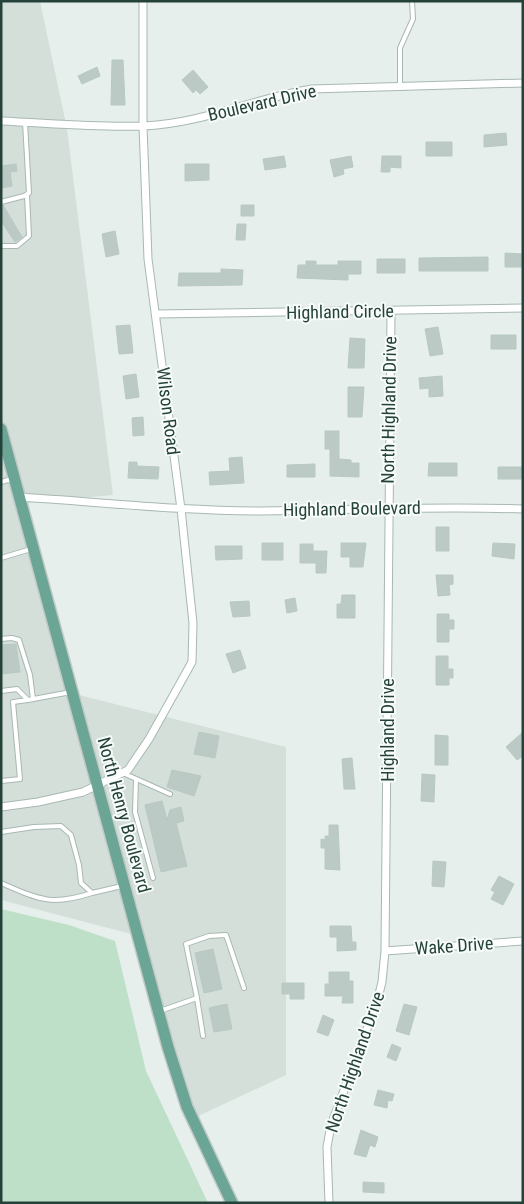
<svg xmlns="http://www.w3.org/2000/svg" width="524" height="1204" font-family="'Roboto Condensed',sans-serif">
<rect width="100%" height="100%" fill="#e6efeb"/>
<!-- built -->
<path fill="#d4dfda" d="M1,1H40L67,129L113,495L22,503L71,693L286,747V1075L192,1119L153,1018L139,936L1,900Z"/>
<!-- green -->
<path fill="#bfe0c8" d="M1,909L69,925L115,941L146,1071L208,1203H1Z"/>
<!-- building -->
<path fill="#bbcac4" stroke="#b8c9c2" d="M112,60H123L125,105H111Z
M97,67L100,76L82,84L78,76Z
M193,70L208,87L200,94L196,90L193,93L182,80Z
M506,133L507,145L484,147V135Z
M426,142H452V156H426Z
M284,156L286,167L265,170L263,159Z
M351,156L353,167L343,169L344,174L334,177L330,160Z
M382,156H401V168L390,167V172H381Z
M16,164L17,171L10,172L12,186L1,188V166Z
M185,164H209V180L185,181Z
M3,205L22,237L15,242L1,221Z
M241,205H254V216H241Z
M237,224H246L245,240H236Z
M115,231L119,254L106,257L102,234Z
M505,253L523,254V267H505Z
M488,257V271H419V258Z
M377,259H405V273H377Z
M306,261H316V265H338V261H361V274H348V280L297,278L298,265H306Z
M221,269L243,270L242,285L178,286L179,273H221Z
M130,325L133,353L119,354L116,326Z
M438,327L443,354L430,356L425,329Z
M491,335H516V349H491Z
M350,338L365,339L364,368H348Z
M136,374L139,397L126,399L123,376Z
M442,376L443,396L429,397V388L420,389L419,378Z
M348,387H364L362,417H348Z
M143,417L144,435L133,436L132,418Z
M325,431H339V459L351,460V463H359V477L330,476V449H325Z
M242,457L244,483L210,485L209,472L230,471L229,458Z
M129,462H137V466L159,467L158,479L128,478Z
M429,463H457V476H428Z
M315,464V477H287V465Z
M498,467H523V479H498Z
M436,527H449V551H436Z
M262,543H283V560H262Z
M341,543H366L363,567H350V557H341Z
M493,543L515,544L514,559L492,556Z
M300,544H313V551H327L326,573H316V563H300Z
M215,546H242V559L216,560Z
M436,575H453V584L449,585L450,595L438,596Z
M342,595H355V618H337V604H341Z
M295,598L297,611L287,613L285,600Z
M249,601L250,616L233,617L230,602Z
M437,614H449V620H454V629H449V642H437Z
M16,644L20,672L1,674V645Z
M240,650L246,668L233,673L226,654Z
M436,656H448V669H453V678H449V685H436Z
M199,732L219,736L215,758L194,754Z
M523,732V756L517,760L506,747Z
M435,735L448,736V765H435Z
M352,758L355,789H344L342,759Z
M172,770L201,776L194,796L167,787Z
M422,774L435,775L434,802L421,801Z
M162,801L167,820L170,810L181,807L184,821L176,823L187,866L161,872L145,805Z
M329,825H338L340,870L325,869V848H321V839L325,840V836H329Z
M433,861L446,862L444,887L432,886Z
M499,876L514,884L503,905L491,899L495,892L491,890Z
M330,926H351L352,942H356V950L337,951V937H330Z
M213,949L222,989L204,993L195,953Z
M329,972H349V981H353V1003H342L343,996H325V984H329Z
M282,983H304V999H290V994H282Z
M227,1004L232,1029L214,1032L209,1008Z
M404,1004L417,1007L409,1035L396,1031Z
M323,1015L334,1020L328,1036L317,1032Z
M392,1044L401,1048L396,1061L387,1057Z
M378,1090L394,1094L392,1101L388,1100L387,1108L374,1105Z
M361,1130L378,1137L375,1147L370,1145L366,1157L354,1154Z
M363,1182L384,1183V1193L363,1192Z"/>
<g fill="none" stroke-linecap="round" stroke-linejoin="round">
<defs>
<path id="lane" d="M400,86V48L413,19L412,1
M1,202L24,196L29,193L25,122
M1,246H17L29,236L27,195
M1,482L12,479
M1,558L31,549
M1,639L12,638L19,640L30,675L33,699
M1,691L17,689L28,700L71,692
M123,773L170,794
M136,779L135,812L153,878
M1,781L20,779L13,702L28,700
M1,832L34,827L61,826L71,835L79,865L81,883L92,893L122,886
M1,883C40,900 52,906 92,893
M197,998L186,944L209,936L226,935L244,988
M160,1011L197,998L203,1036"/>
<path id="street" d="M1,121C48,123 96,128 143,126C201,124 255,98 312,89L523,83
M157,314L523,308
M19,497C100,502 181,511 261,511C349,510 435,506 523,509
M1,807L38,802L83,792L128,770L149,739L192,662L193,623L181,509L148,259L143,126V1
M385,951L523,941
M329,1203L327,1147L331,1125L377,1002L382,982L385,951L391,312"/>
<path id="primary" d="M1,429L168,1047L187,1107L232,1203"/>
</defs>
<!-- lane casing -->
<use href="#lane" stroke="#a8b8b2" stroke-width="6"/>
<!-- street casing -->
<use href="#street" stroke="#a8b8b2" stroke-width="9"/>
<!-- primary casing -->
<use href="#primary" stroke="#c2cac8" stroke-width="14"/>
<!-- lane -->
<use href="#lane" stroke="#fff" stroke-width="4"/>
<!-- street -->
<use href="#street" stroke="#fff" stroke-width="7"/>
<!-- primary -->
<use href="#primary" stroke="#6aa596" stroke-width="11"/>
</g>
<g text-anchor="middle" stroke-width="4" stroke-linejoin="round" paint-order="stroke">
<!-- street labels -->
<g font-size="18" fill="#24423a" stroke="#f7fbf9">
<text transform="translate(262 103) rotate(-13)" y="6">Boulevard Drive</text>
<text transform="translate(340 312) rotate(-1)" y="6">Highland Circle</text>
<text transform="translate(389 410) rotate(-89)" y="6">North Highland Drive</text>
<text transform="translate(168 411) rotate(83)" y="6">Wilson Road</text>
<text transform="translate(352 509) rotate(-1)" y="6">Highland Boulevard</text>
<text transform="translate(388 730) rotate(-90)" y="6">Highland Drive</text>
<text transform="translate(124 815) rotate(75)" y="6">North Henry Boulevard</text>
<text transform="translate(454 946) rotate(-4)" y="6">Wake Drive</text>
<text transform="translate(355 1062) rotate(-71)" y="6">North Highland Drive</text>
</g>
</g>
<!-- border -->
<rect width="524" height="1204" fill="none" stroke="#24423a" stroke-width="5"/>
</svg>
